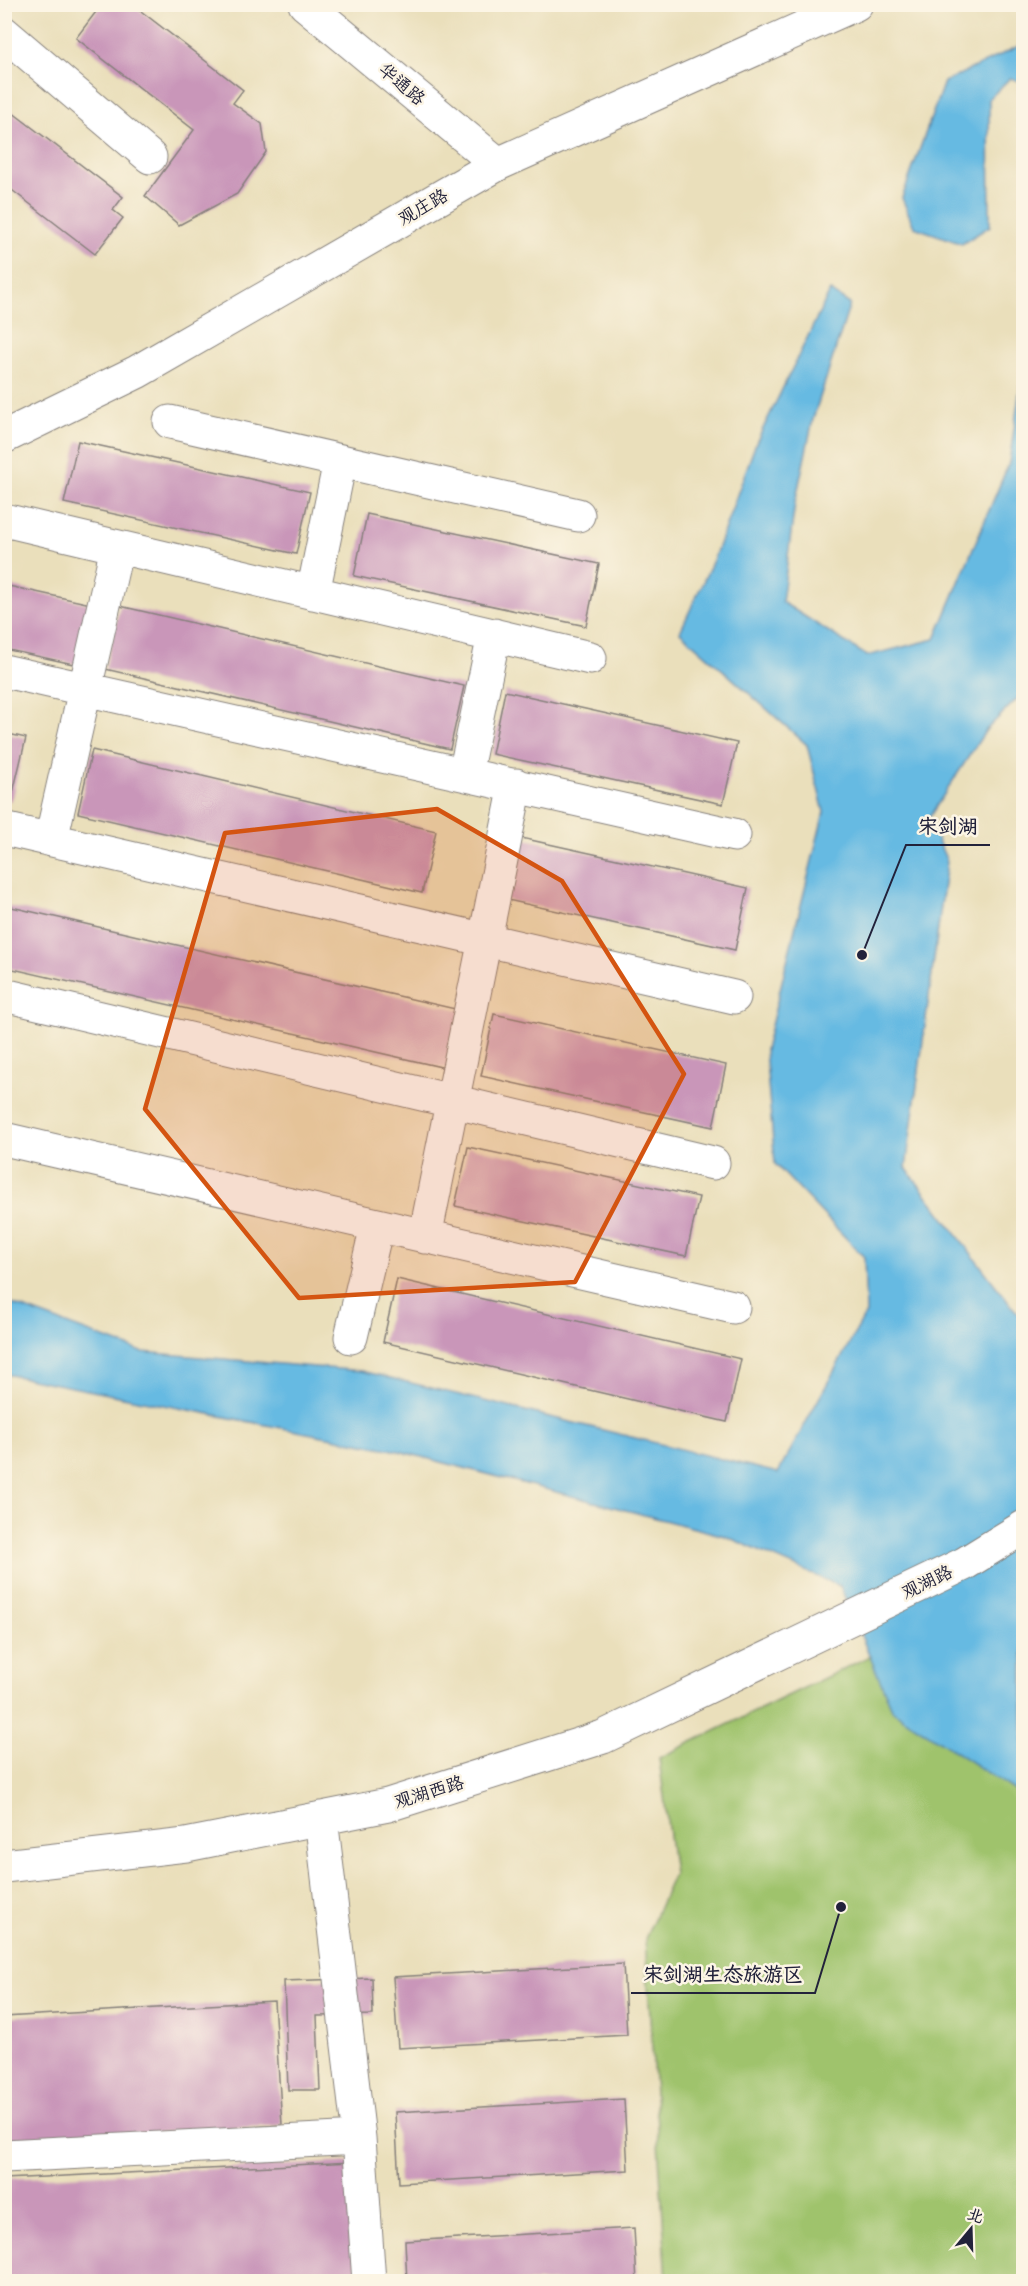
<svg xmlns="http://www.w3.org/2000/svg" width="1028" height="2286" font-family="Mynerve,'LXGW WenKai TC',sans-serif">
<rect width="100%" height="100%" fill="#fcf5e5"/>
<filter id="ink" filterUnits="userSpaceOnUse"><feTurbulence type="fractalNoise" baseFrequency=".0167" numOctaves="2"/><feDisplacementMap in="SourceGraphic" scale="12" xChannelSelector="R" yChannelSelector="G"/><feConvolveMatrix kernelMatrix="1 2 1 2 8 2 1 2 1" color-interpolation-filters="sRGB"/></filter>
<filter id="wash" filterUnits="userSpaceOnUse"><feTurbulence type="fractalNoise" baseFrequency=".008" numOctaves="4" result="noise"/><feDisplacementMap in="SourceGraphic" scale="24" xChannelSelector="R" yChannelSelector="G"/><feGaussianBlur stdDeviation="1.35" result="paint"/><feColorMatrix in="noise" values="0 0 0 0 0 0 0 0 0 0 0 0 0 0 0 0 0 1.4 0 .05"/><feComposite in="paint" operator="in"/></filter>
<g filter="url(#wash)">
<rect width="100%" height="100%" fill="#eadfbb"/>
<!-- green -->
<path fill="#9fc36c" stroke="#607254" stroke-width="1.5" d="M1023,1582V2281H667L645,1939L674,1874L659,1758Z"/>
<!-- water -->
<path fill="#66bae2" stroke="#446e8e" stroke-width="1.5" d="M1023,44V82L1010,78L989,99L990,226L962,244L914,227L902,198L944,82Z
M830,291L850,304L813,419L795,503L782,602L867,656L935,639L1009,463L1023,368V693L986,730L928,819L947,861L906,1168L1009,1303L1023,1319V1796L893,1711L840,1586L725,1536L399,1451L5,1374L4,1301L142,1352L362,1371L778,1473L866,1313L864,1257L775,1164L765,1050L824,812L807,745L680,632L714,558L756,443Z"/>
<g id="blocks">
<!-- building -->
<path fill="#c996b9" d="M102,4L110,7L113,5H133L243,90L233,103L262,124L266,152L237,194L179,225L145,196L194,130L76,38Z
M4,106L123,197L113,210L123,218L95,254L4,184Z
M78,441L310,492L296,554L64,503Z
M367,514L599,564L586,626L354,576Z
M4,585L91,604L78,665L4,649Z
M120,606L464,686L450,749L105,669Z
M505,691L737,743L723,804L492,754Z
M4,733L26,738L11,801L4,799Z
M92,750L436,831L422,893L78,813Z
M517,837L748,888L735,950L503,899Z
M7,906L464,1011L450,1069L4,967V918Z
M494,1014L726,1065L713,1127L481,1076Z
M468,1147L699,1197L686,1256L455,1206Z
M397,1279L741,1359L727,1422L383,1342Z
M623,1964L627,2035L398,2048L393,1977Z
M372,1978L373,2015L317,2016L320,2090H288L284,1981Z
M274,2001L282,2125L4,2142V2017Z
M624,2099L628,2170L399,2183L395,2112Z
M352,2162L358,2282H4V2179Z
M634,2228L637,2282H407L405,2241Z"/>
</g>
</g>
<g filter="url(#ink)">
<use href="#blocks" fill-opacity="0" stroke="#86807b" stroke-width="1.5"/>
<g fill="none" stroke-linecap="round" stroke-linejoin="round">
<defs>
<path id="minor" d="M305,4L498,164
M4,33L150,157
M170,422L578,515
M4,437L137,372L498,164L856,4
M4,520L590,658
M313,593L340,461
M4,671L734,835
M465,774L494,635
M4,829L734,997
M51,840L117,547
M4,995L713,1163
M4,1139L733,1307
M425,1237L516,785
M351,1337L377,1226
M321,1818L359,2138L369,2282
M4,1866L186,1845L388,1805L603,1737L964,1564L1024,1527
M4,2156L359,2138"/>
</defs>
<!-- minor casing -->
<use href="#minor" stroke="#86807b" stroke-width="35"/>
<!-- minor -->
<use href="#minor" stroke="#fff" stroke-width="33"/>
</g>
</g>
<!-- marked area -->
<path fill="#d45411" fill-opacity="0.2" stroke="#d45411" stroke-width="4.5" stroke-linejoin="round" d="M437,809L562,881L684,1074L575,1282L299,1298L145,1109L225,833Z"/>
<g text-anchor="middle" stroke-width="5" stroke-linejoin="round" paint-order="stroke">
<!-- street labels -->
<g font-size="18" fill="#22223b" stroke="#fcf5e5">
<text transform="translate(402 84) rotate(40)" y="6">华通路</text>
<text transform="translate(423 207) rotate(-30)" y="6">观庄路</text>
<text transform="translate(927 1582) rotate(-26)" y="6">观湖路</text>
<text transform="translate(429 1792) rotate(-17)" y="6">观湖西路</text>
</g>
</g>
<!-- callouts -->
<path fill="none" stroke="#22223b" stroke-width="2" d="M862 955L906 845H990M841 1907L815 1993H631"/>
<g fill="#22223b" stroke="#fcf5e5" stroke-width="2">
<circle cx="862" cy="955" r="6"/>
<circle cx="841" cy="1907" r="6"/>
</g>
<g font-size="20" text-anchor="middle" font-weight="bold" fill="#22223b" stroke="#fcf5e5" stroke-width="5" stroke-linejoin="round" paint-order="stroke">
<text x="948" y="833">宋剑湖</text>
<text x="723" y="1981">宋剑湖生态旅游区</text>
</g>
<!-- margin -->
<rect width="1028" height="2286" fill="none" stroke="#fcf5e5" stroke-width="24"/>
<!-- north arrow -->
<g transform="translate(971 2229) rotate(19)" stroke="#fcf5e5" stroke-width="4.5" paint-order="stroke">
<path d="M0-4.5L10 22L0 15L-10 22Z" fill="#22223b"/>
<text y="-9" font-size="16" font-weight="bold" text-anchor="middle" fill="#22223b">北</text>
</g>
</svg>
